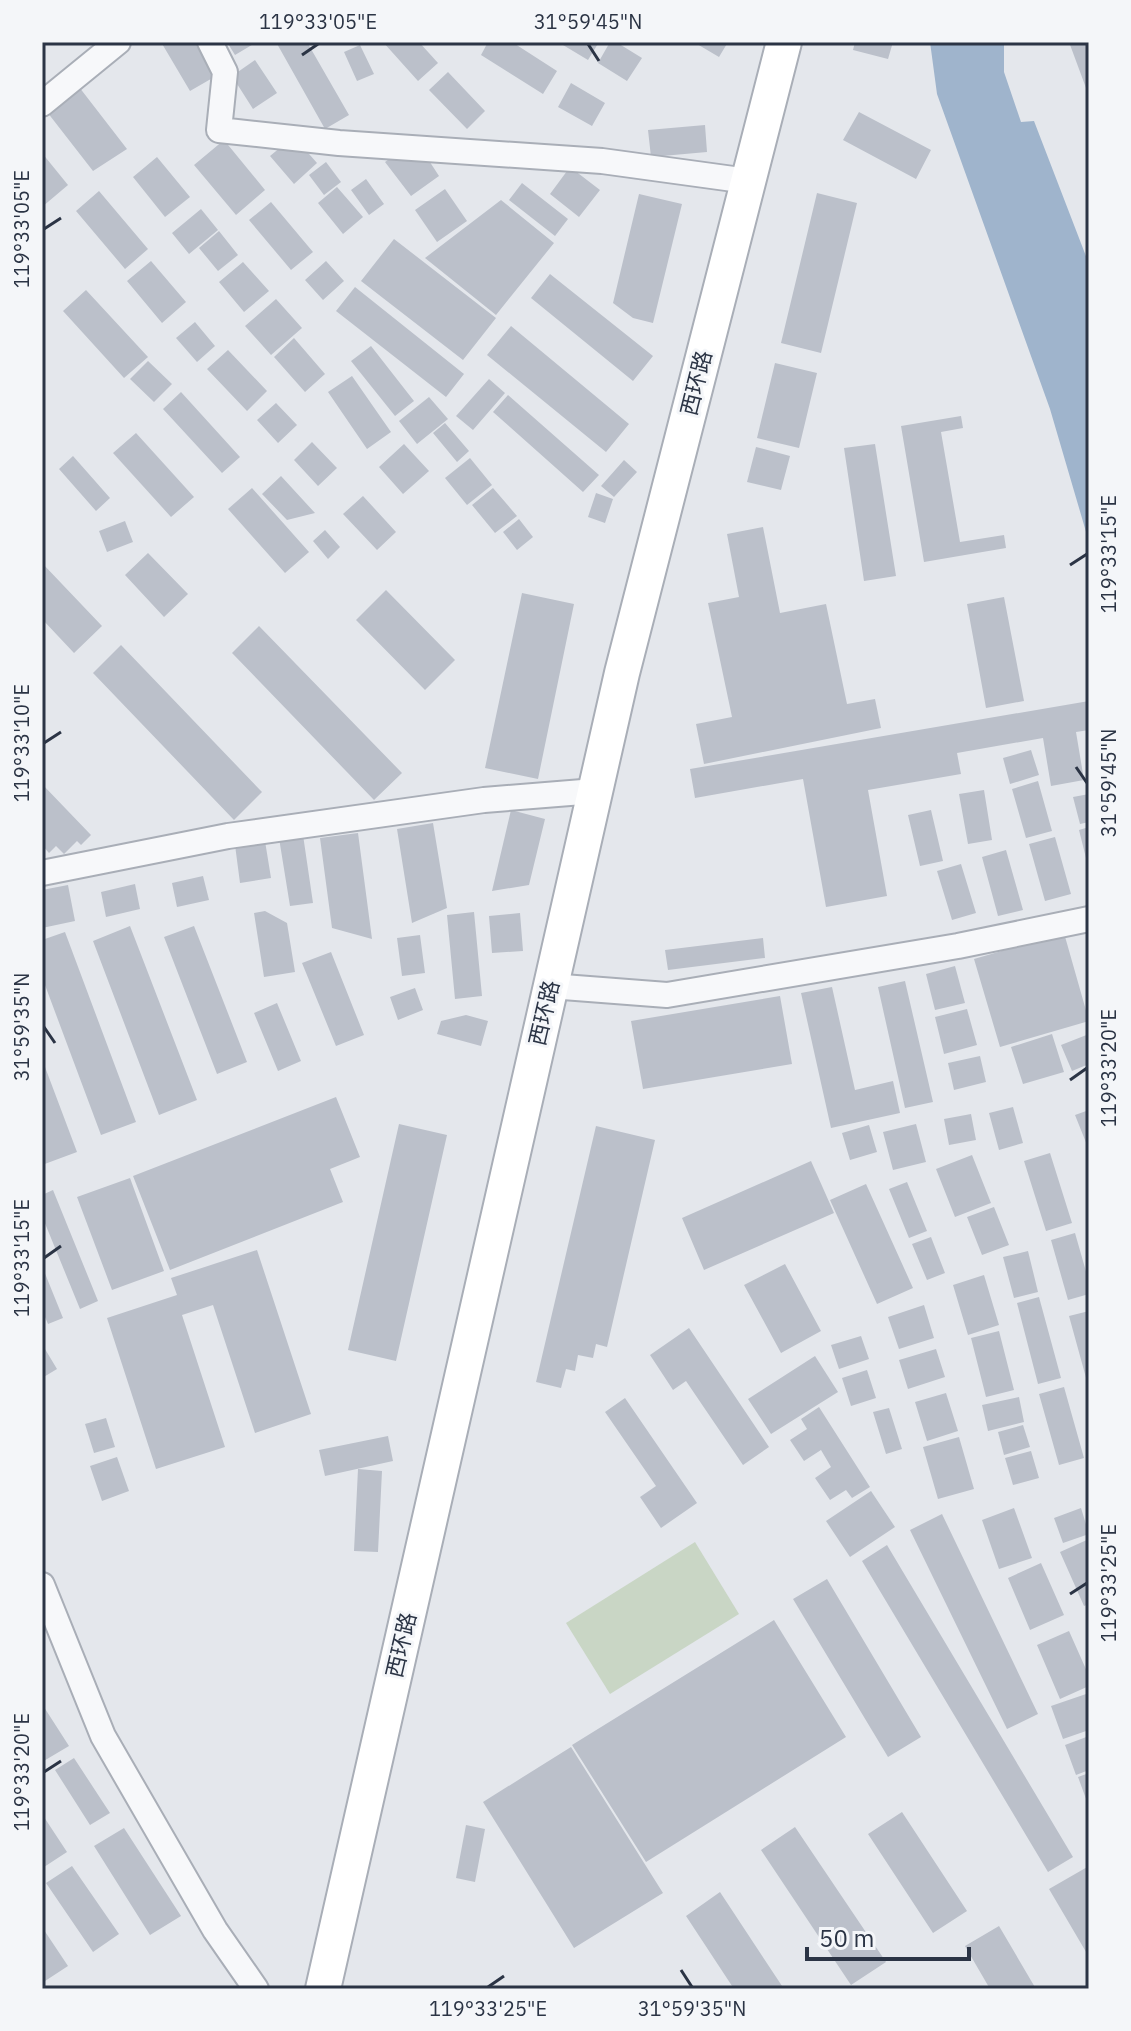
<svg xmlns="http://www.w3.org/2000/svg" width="1131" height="2031" font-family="'IBM Plex Sans','Noto Sans SC',sans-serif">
<rect width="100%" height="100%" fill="#e4e7ec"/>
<!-- green -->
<path fill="#c9d6c5" d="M695,1542L739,1614L610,1694L566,1623Z"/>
<!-- water -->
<path fill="#9fb4cc" d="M930,42H1004V72L1021,122L1034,121L1089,264V542L1050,409L937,94Z"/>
<!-- building -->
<path fill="#bbc0ca" d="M161,42H196L216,76L190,91Z
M227,42H257L235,55Z
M276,42H307L349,115L325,129Z
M383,42H419L438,63L418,81Z
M488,42H512L557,71L543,94L481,55Z
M558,42H599L588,60Z
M610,42H616L642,58L627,81L598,63Z
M698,42H728L719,57L697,44Z
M855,42H893L888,59L853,50Z
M1069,42H1089V87L1086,88Z
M360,45L374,74L357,81L344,52Z
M255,60L277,93L253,109L232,76Z
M448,72L485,111L467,129L429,90Z
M76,83L127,149L93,171L44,108Z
M571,83L605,103L592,126L558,107Z
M859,112L931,150L916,179L843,140Z
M705,125L707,152L651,157L648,130Z
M224,140L265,190L236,215L194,165Z
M287,142L296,152L302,146L317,163L294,184L270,156Z
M42,153L68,185L42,207Z
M398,153L426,156L439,176L411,196L385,162Z
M157,157L190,197L165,217L133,177Z
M326,162L341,182L324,195L309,175Z
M570,167L600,190L579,217L550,194Z
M366,179L384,204L369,215L351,190Z
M522,183L568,219L555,236L509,200Z
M337,187L363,217L343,234L318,203Z
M445,189L467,221L437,242L415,210Z
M99,191L148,249L125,269L76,211Z
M817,193L857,203L821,353L781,343Z
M639,194L682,204L653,323L633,318L613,303Z
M501,200L554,243L496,315L425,258Z
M271,202L313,252L291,270L249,220Z
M201,209L218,230L189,254L172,233Z
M219,231L238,255L218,271L199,248Z
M394,239L496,318L463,360L361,281Z
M151,261L186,302L162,323L127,281Z
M326,261L344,281L323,300L305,280Z
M243,262L269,291L244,312L219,282Z
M550,274L653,356L633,381L531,298Z
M355,287L464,374L446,397L336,311Z
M86,290L148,357L124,378L63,311Z
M276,299L302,328L271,355L245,326Z
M195,322L215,346L197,362L176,338Z
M511,326L629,424L606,452L487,355Z
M294,338L325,374L305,392L274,357Z
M371,346L414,401L395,416L351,361Z
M228,350L267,391L247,411L207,369Z
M148,361L172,384L154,402L130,379Z
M775,363L817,373L799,448L757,438Z
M352,376L391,432L367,449L328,392Z
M489,379L505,393L473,430L456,416Z
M181,392L240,457L222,473L163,409Z
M508,395L599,475L583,492L493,412Z
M429,397L448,419L417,444L399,421Z
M276,403L297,425L278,443L257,420Z
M961,416L963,428L941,432L960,542L1004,535L1006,548L924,562L901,426Z
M445,423L469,451L457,462L433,433Z
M136,433L194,497L171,517L113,453Z
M312,442L337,468L318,486L294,460Z
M404,444L429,471L403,494L379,467Z
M875,444L896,576L864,581L844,448Z
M756,447L790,456L781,490L747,482Z
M73,456L110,498L96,511L59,469Z
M470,458L492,485L467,505L445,478Z
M624,460L637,472L614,497L601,486Z
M281,476L315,513L287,520L262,494Z
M252,488L309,552L285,573L228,509Z
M493,488L517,516L495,533L472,505Z
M596,493L613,499L605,523L588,517Z
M363,496L396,532L377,550L343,514Z
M519,519L533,537L517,550L503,532Z
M125,521L133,542L107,552L99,531Z
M763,527L780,613L826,604L847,704L875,699L881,728L704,764L696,724L732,717L708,603L739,597L727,534Z
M325,530L340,547L328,559L313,541Z
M148,553L188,594L164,617L125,575Z
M42,563L102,626L74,653L42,619Z
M386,590L455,660L425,690L356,620Z
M522,593L574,604L538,779L485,768Z
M1004,597L1024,701L986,708L967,604Z
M259,626L402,773L374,800L232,653Z
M121,645L262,792L234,820L93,673Z
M1089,701V730L1076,732L1084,780L1051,786L1043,738L957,753L961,774L868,790L887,896L826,907L803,779L695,798L690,769Z
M1031,750L1039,775L1010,784L1003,758Z
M1038,781L1052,831L1026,838L1012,789Z
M42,784L91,835L81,845L77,841L64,854L56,846L49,853L42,845Z
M984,790L992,840L968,844L959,794Z
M1089,794V822L1080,824L1073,797Z
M511,810L545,819L529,885L492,891Z
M931,810L943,861L920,866L908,815Z
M433,823L447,908L412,923L397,829Z
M1089,827V866H1088L1079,830Z
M358,833L372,939L332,928L320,838Z
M303,835L313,903L290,906L279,838Z
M1055,837L1071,894L1045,901L1029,844Z
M265,841L271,878L240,883L235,845Z
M1006,850L1023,910L998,916L982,857Z
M961,864L976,913L952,920L937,871Z
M203,876L209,900L177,907L172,883Z
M135,884L140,909L106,917L101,892Z
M68,885L75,921L42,928V890Z
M265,911L287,923L295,972L264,977L254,913Z
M474,912L482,996L455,999L447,915Z
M520,913L523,951L492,953L489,916Z
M130,926L197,1100L159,1115L93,941Z
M194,926L247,1062L217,1074L164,937Z
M65,932L136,1122L101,1135L42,977V940Z
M1064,933L1089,1021L1000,1047L974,959Z
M420,935L425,973L402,976L397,938Z
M763,938L765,958L668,970L665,950Z
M331,952L364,1035L336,1046L302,963Z
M955,966L965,1003L935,1010L926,974Z
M905,981L933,1102L905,1108L878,987Z
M832,987L855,1090L893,1081L900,1113L831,1128L801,993Z
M415,988L423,1010L398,1020L390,997Z
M780,996L792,1064L643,1089L631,1021Z
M277,1003L301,1061L278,1071L254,1013Z
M967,1009L977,1045L944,1054L935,1017Z
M466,1015L488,1021L481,1046L437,1034L441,1021Z
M1052,1034L1064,1072L1023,1084L1011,1047Z
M1089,1034V1064L1072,1071L1061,1045Z
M980,1056L986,1082L954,1090L948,1063Z
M42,1059L77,1152L42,1165Z
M336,1097L360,1157L330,1169L343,1202L170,1270L133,1176Z
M1013,1107L1023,1143L999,1150L989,1113Z
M1089,1110V1145H1087L1075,1115Z
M971,1114L976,1140L949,1145L944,1119Z
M399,1124L447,1135L396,1361L348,1350Z
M916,1124L926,1162L893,1170L883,1132Z
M869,1125L877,1152L850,1160L842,1133Z
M596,1126L655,1140L607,1347L596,1344L593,1358L578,1355L575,1371L566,1369L561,1388L536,1382Z
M1050,1153L1072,1223L1046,1231L1024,1161Z
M972,1155L991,1203L955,1217L936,1169Z
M811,1161L834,1213L704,1270L682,1218Z
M130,1178L164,1271L112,1290L77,1197Z
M907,1182L927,1231L909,1238L889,1189Z
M866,1184L913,1288L877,1304L830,1200Z
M53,1190L98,1301L80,1309L42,1216V1195Z
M994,1207L1009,1245L982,1255L967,1217Z
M1075,1233L1089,1282V1294L1068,1300L1051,1240Z
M931,1237L945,1273L927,1280L912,1244Z
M257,1250L311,1414L255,1433L213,1305L182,1315L225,1447L156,1469L107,1318L177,1295L171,1278Z
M1028,1251L1038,1292L1014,1298L1003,1257Z
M785,1264L821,1331L781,1353L744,1285Z
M42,1266L63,1318L48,1324L42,1310Z
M984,1275L999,1325L968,1335L953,1285Z
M1039,1297L1061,1378L1038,1384L1017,1303Z
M924,1305L934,1338L899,1349L888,1317Z
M1089,1311V1385H1088L1069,1316Z
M689,1328L769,1447L743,1465L686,1381L673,1390L650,1355Z
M999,1331L1014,1390L986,1397L971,1338Z
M861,1336L869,1359L839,1369L831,1345Z
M42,1344L57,1369L42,1378Z
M936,1349L945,1377L908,1389L899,1360Z
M815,1356L838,1392L771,1434L748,1399Z
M867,1370L876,1398L851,1406L842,1378Z
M1064,1387L1084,1458L1059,1465L1039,1394Z
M946,1393L958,1431L927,1441L915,1402Z
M1019,1397L1024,1422L988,1431L982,1405Z
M625,1398L697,1503L661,1528L640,1497L656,1486L605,1412Z
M819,1407L870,1487L852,1498L846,1490L830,1500L815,1478L831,1467L821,1450L804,1461L790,1440L807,1429L801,1419Z
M889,1408L902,1449L886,1454L873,1412Z
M106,1418L115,1447L94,1453L85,1424Z
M1023,1425L1030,1447L1004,1455L998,1432Z
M388,1436L393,1461L325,1476L319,1450Z
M959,1437L974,1489L938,1499L923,1447Z
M1031,1451L1039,1478L1013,1485L1005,1458Z
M117,1457L129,1491L102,1501L90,1466Z
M358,1469L382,1471L378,1552L354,1551Z
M871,1491L895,1527L850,1557L826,1521Z
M1014,1508L1032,1558L999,1569L982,1520Z
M1081,1508L1089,1534L1063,1543L1054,1518Z
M942,1514L1038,1714L1007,1729L910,1530Z
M1089,1539V1604L1084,1606L1060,1552Z
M887,1545L1073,1857L1048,1872L862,1561Z
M1041,1563L1064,1615L1030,1630L1008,1578Z
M827,1579L921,1737L888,1757L793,1599Z
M774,1620L846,1737L646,1862L572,1745Z
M1069,1631L1089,1676V1686L1060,1699L1037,1645Z
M1089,1693V1730L1063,1739L1051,1706Z
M42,1704L69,1746L42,1762Z
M1089,1736V1770L1076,1775L1065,1745Z
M571,1747L663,1893L574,1948L483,1802Z
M74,1758L110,1813L90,1825L55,1770Z
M1089,1773V1807L1078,1777Z
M902,1812L967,1911L933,1933L868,1834Z
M42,1814L67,1852L44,1867L42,1865Z
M466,1825L485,1829L475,1882L456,1878Z
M795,1827L886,1962L851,1985L761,1850Z
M124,1828L181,1916L150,1935L94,1846Z
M72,1866L119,1934L93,1952L46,1883Z
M1089,1866V1957L1049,1889Z
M720,1892L784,1989H734L686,1916Z
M999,1926L1036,1989H990L965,1946Z
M42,1927L68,1966L42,1983Z"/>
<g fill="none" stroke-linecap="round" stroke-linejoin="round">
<defs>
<path id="street" d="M210,42L225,72L219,130L339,143L602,161L748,181
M42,104L118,42
M42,873L228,836L484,800L595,791
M550,986L667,995L958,946L1089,919
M42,1585L103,1736L215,1930L256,1989"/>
<path id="secondary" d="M323,1989L622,673L784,42"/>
</defs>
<!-- street casing -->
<use href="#street" stroke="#a9aeb7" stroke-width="28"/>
<!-- secondary casing -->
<use href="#secondary" stroke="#a9aeb7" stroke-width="38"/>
<!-- street -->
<use href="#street" stroke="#f7f8fa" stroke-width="24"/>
<!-- secondary -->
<use href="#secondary" stroke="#fff" stroke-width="34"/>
</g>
<!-- ticks -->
<path fill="none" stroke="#2b3445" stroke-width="3" d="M588,44L599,61M302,55L318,44M44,229L61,218M1070,565L1087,554M44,743L61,732M1076,767L1087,783M44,1027L55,1043M1070,1080L1087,1068M44,1258L61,1246M1070,1594L1087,1583M44,1772L61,1761M681,1970L692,1987M488,1987L504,1976"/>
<g text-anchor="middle" stroke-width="6" stroke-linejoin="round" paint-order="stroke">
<!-- street labels -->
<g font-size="22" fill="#2b3445" stroke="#f4f6f9">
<text transform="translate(696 383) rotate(-76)" y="8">西环路</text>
<text transform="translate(544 1013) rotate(-77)" y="8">西环路</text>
<text transform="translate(401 1645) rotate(-77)" y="8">西环路</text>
</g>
</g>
<!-- border -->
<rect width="1131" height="2031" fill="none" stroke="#f4f6f9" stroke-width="88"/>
<!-- scale -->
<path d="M807 1947v12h162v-12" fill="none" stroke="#2b3445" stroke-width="4"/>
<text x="819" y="1947" font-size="24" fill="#2b3445" stroke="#f4f6f9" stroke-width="6" paint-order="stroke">50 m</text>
<rect x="44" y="44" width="1043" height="1943" fill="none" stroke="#2b3445" stroke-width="3"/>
<g font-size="20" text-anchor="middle" fill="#2b3445">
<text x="318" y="29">119°33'05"E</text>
<text x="588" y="29">31°59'45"N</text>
<text transform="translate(22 229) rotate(-90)" y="7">119°33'05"E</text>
<text transform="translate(1109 554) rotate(-90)" y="7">119°33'15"E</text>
<text transform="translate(22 743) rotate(-90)" y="7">119°33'10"E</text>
<text transform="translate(1109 783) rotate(-90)" y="7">31°59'45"N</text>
<text transform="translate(22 1027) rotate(-90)" y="7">31°59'35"N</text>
<text transform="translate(1109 1068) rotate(-90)" y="7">119°33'20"E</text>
<text transform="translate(22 1258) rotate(-90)" y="7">119°33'15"E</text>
<text transform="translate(1109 1583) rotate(-90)" y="7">119°33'25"E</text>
<text transform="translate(22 1772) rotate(-90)" y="7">119°33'20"E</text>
<text x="488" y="2016">119°33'25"E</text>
<text x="692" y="2016">31°59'35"N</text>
</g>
</svg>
